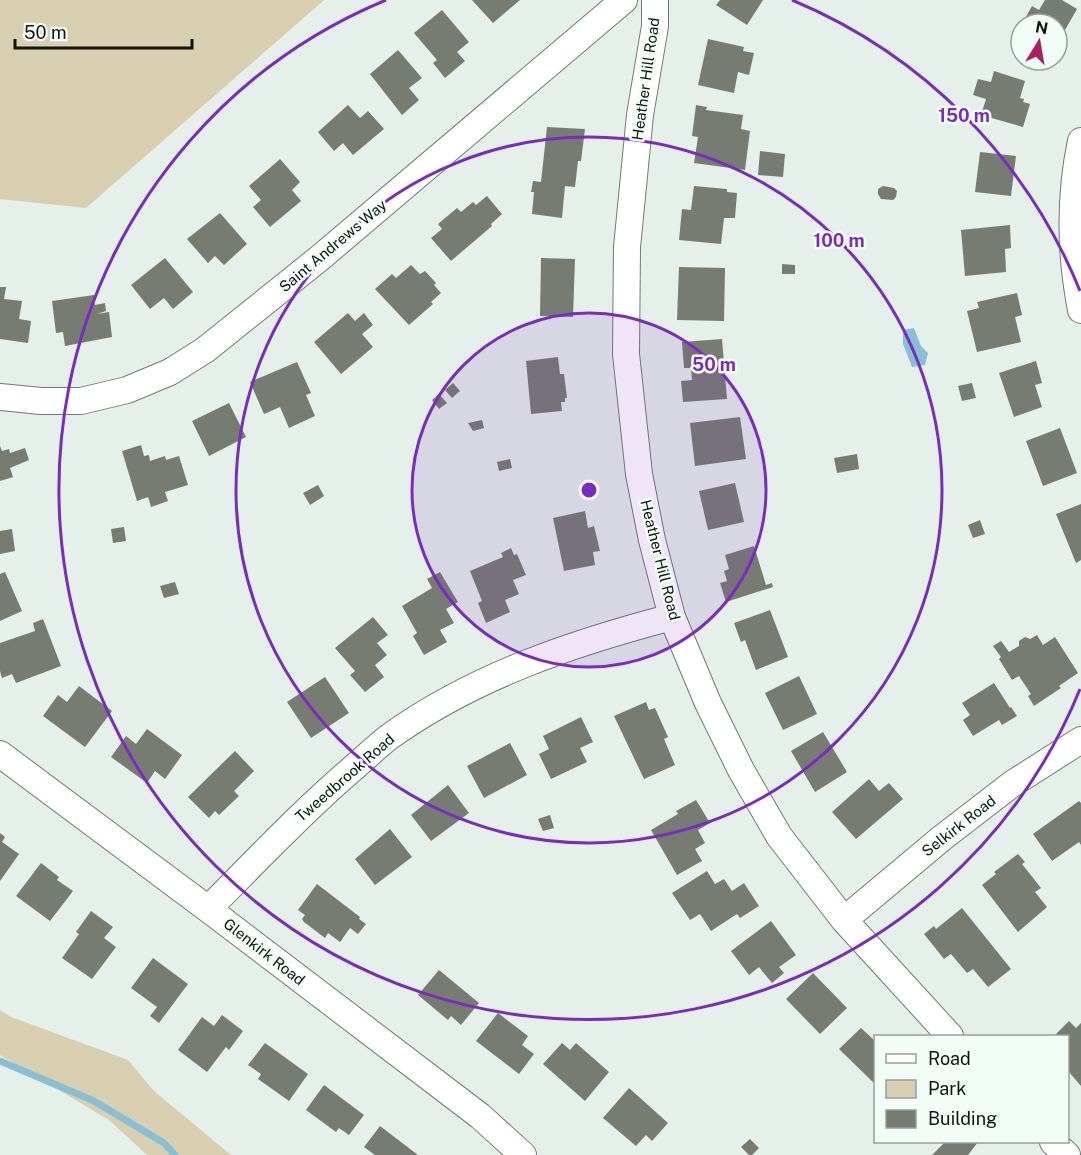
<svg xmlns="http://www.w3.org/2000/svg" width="1081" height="1155" font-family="'Public Sans',sans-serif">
<rect width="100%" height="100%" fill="#e4f0e9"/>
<!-- green -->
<path fill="#d7cfaf" d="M0,0H324L86,208L0,199Z
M0,1010L11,1017L128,1060L154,1091L231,1155H147L109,1120L0,1055Z"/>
<!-- water -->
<path fill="#89bfd4" d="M914,328L921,346L928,353L925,365L912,367L903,344V330Z"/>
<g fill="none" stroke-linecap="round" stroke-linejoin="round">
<!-- stream -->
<path stroke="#89bfd4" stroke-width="7" d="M0,1061L94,1101L164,1143L175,1155"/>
</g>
<!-- building -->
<path fill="#777c72" d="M472,0H520L493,23Z
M720,0H763L747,25L716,5Z
M1045,0H1062L1077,9L1057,44V24H1022L1032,6L1039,10Z
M442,10L469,42L457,52L465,61L445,78L433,63L437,60L414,33Z
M708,39L744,47L743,51L754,53L749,75L738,72L734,93L698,85Z
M398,50L422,78L409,88L419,100L402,115L370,74Z
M994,71L1025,81L1020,98L1024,99L1023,102L1030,104L1023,127L981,115L986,99L973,95L978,79L991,82Z
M348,105L360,118L368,111L384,129L353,155L343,143L334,151L318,132Z
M696,105L707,107L706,110L743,115L741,129L750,131L745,170L694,163L698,137L692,136Z
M547,127L585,129L581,161H578L575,187L565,186L562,218L532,214L534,192H531L533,181L541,182Z
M760,151L785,154L783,177L758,175Z
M980,152L1016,156L1011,196L975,192Z
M280,159L300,182L292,190L301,201L270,227L253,207L261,200L249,186Z
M694,186L727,189V192L737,193L735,218H724L721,244L679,240L682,209L691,210Z
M883,186L894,188L897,191L896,197L893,200L881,199L878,194V189Z
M487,196L502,214L491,224L492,226L451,261L431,238L442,229L438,224L457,208L461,212L473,202L476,205Z
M220,213L247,244L224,265L215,256L208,263L187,239Z
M1010,225L1011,248L1005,249L1006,272L965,276L961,230Z
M165,258L193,292L173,309L164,298L150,309L131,285Z
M541,258L575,259L573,317L540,316Z
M782,264L795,265V274H782Z
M411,265L420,274L425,271L436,283L434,285L441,293L431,302L433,304L409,325L375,289L392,274L396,278Z
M679,267L725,268L724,321L677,320Z
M0,287H6L4,299L22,301L19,319L31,321L28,343L0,339Z
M1017,293L1022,315L1015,317L1021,342L977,352L967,311L979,308L977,302Z
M94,295L95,305L105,303L106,311L97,314L109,312L112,337L65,346L63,332L56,333L52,301Z
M348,313L355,321L364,313L373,325L362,334L373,347L341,374L314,342Z
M722,339L727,399L683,402L681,381L692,380L691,368H684L682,342Z
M558,357L560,374H564L567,398H565V402H561L562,411L531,414L526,361Z
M1036,361L1042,383L1035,385L1042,407L1014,417L999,373Z
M297,362L311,393L306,395L315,416L289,428L280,407L264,414L250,382Z
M453,383L460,391L452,398L445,390Z
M972,383L976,398L962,401L958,386Z
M439,394L447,403L439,409L432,400Z
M229,403L246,437L209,456L192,421Z
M740,417L746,459L695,466L690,423Z
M482,420L484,428L473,431L468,423Z
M1060,428L1077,473L1043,486L1026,441Z
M141,445L144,456L149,455L150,461L165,456L166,460L179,456L188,485L165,492L168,501L151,507L148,497L137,501L122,451Z
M0,446L2,451L9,449L10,453L25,448L29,460L10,468L13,477L0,481Z
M857,454L859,469L837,473L834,458Z
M510,459L512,468L499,471L497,462Z
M735,483L744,522L708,530L699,491Z
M318,485L324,496L310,505L303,493Z
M1081,504V560L1076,563L1056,514Z
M585,511L588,528L594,526L600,551L593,552L595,565L564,571L553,518Z
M980,520L985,534L973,538L968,525Z
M124,527L126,541L113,543L111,529Z
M12,529L15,551L0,554V531Z
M754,546L766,585L772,583L773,587L726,602L720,583L727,581L724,571L729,569L725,555Z
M511,548L514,555L517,554L526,575L513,580L519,594L505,600L510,612L486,623L478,603L482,601L470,571L503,557L501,553Z
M5,572L22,611L0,621V574Z
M440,572L458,602L446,609L454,623L440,630L447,642L424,655L413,636L417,633L402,606L432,588L427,579Z
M175,582L179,594L164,598L160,586Z
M770,610L788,657L756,670L745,640L741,642L734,623Z
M373,617L388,635L377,643L387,655L375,665L384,677L365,692L350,675L355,671L335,648Z
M43,619L61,666L16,683L12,674L2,678L0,671V643L35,631L33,623Z
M1037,635L1043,645L1055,637L1078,673L1059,686L1061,688L1034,706L1028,696L1031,694L1019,676L1012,680L999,659L1001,657L993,646L1001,641L1009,652L1019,646V641L1025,637L1030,639Z
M799,676L817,714L783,730L765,693Z
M325,677L349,713L311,738L287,702Z
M994,683L1010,708L1011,707L1017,716L1002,725L999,720L973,736L963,720L970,715L962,703Z
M79,686L112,711L85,747L43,716L58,695L67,702Z
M646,702L649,710L655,708L668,737L664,739L675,765L644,779L614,716Z
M581,717L593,742L580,748L587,762L551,779L539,754L549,749L543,736Z
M147,729L182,755L165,779L155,771L147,783L111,757L126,736L136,744Z
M823,732L847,772L815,792L791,751Z
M510,743L527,775L484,798L467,766Z
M235,751L254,771L234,791L239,796L219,815L215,811L209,818L188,797Z
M869,779L879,791L889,783L903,799L856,839L832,812Z
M448,785L469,813L431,841L411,815Z
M696,800L710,823L698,830L705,843L695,849L702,861L677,875L651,830L678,814L676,811Z
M1079,801L1081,803V845L1079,842L1052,861L1033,834Z
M550,815L554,828L543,831L538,819Z
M390,829L412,857L375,885L355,859Z
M0,833L5,837L2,842L19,854L0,881Z
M1018,854L1025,862L1022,864L1041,888L1035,892L1047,907L1018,932L982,885L996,874L994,872Z
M41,863L59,877L57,880L73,891L50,921L16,896Z
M707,871L715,884L724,879L732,891L744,883L759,906L740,918L737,914L711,931L700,914L690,920L672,893Z
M317,884L360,917L359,919L366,924L358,934L350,928L340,942L328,933L325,938L304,922L302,919L305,915L298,910Z
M962,908L1011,969L988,987L973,969L967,973L951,954L944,959L924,934L934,926L936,929Z
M91,911L113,927L104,938L116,947L92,979L62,958L79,934L76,932Z
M771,921L796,955L779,967L784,973L772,983L759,967L749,975L731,951Z
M153,958L188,984L159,1023L150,1016L157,1007L131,988Z
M439,970L479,1003L461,1025L451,1016L448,1020L418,995Z
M813,973L847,1008L820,1034L786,999Z
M498,1013L528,1036L522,1045L534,1054L519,1074L476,1041Z
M222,1015L243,1031L229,1050L226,1047L207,1072L178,1050L202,1017L214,1026Z
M1069,1021L1076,1028L1081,1023V1086L1068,1071V1036H1054Z
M861,1028L874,1040L876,1039V1085L839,1049Z
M265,1043L308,1074L289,1101L258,1079L261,1074L248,1065Z
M562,1043L570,1050L576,1043L609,1072L585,1101L543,1064Z
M324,1085L364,1115L349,1135L339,1128L336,1132L306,1110Z
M629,1088L668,1123L652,1141L646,1135L636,1146L603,1118Z
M380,1126L418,1155H375L364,1147Z
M750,1139L759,1148L752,1155H749L741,1147Z
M945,1142H978L968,1155H932Z"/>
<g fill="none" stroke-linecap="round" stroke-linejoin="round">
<defs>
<path id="minor" d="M655,0V26L640,115L627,247L626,354L639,474L652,540L672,617L708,703L741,770L779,836L844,920L950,1036
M1081,141C1069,198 1070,253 1081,310
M0,397L41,401H81L127,390L170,372L205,350L321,257L624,0
M0,754L208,909L480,1116L523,1155
M208,909C255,862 301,813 351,770C364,759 376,747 389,737C474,676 573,643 672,617
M844,920L942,838L1012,784L1081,740
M1053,1142L1067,1155"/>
</defs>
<!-- minor casing -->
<use href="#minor" stroke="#6f7a73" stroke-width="28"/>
<!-- minor -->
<use href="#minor" stroke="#fff" stroke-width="26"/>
</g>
<!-- distance rings -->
<circle cx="589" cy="490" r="177" fill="#7b2cbf" fill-opacity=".12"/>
<g fill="none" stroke="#7b2cbf" stroke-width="3">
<circle cx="589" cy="490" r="177"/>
<circle cx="589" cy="490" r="353"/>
<path d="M1080 689A530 530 0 1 1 386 0M792 0A530 530 0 0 1 1080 291"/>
</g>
<g text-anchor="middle" stroke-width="5" stroke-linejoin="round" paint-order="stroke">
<!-- street labels -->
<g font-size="15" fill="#0f1311" stroke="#f1fdf6">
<text transform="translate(646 79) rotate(-82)" y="5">Heather Hill Road</text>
<text transform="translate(333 246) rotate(-40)" y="5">Saint Andrews Way</text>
<text transform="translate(660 560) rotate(76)" y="5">Heather Hill Road</text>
<text transform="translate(345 778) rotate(-41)" y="5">Tweedbrook Road</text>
<text transform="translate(959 826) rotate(-38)" y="5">Selkirk Road</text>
<text transform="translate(264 952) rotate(38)" y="5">Glenkirk Road</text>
</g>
</g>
<circle cx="589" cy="490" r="9" fill="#7b2cbf" stroke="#f1fdf6" stroke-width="3"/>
<g font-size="18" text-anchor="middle" font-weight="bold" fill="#7b2cbf" stroke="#f1fdf6" stroke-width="5" stroke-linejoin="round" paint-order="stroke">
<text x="964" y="122">150 m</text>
<text x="839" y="247">100 m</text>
<text x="714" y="371">50 m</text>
</g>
<!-- legend -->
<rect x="874" y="1035" width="195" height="108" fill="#f1fdf6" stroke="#979f9a" stroke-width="1.5"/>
<rect x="886" y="1054" width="30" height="9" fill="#ffffff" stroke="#979f9a" stroke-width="1.5"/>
<text x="928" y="1065" font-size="18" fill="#0f1311">Road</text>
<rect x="886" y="1080" width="30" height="18" fill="#d7cfaf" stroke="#979f9a" stroke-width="1.5"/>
<text x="928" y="1095" font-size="18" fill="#0f1311">Park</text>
<rect x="886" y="1110" width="30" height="18" fill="#777c72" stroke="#979f9a" stroke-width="1.5"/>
<text x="928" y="1125" font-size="18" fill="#0f1311">Building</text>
<!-- north arrow -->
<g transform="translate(1039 42) rotate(11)"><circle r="28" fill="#f1fdf6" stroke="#979f9a" stroke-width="1.5"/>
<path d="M0-4.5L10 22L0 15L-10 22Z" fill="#aa1f61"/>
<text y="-9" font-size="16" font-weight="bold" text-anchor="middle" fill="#0f1311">N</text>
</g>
<!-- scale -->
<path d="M15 39v9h177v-9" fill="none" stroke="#0f1311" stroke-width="3"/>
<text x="24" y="39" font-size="18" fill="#0f1311" stroke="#f1fdf6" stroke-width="4.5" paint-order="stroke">50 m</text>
</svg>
